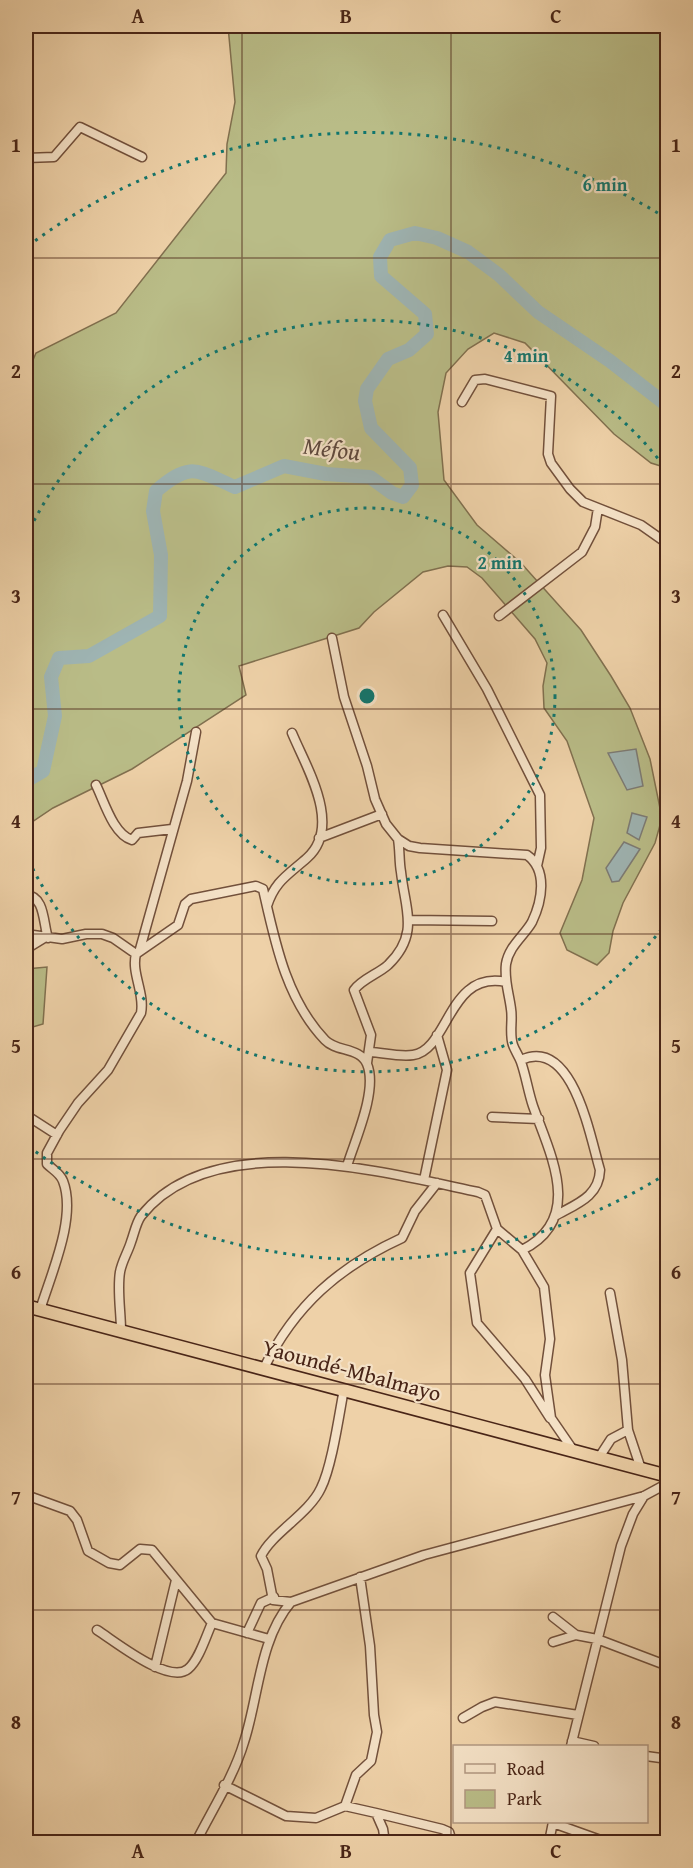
<svg xmlns="http://www.w3.org/2000/svg" width="693" height="1868" font-family="'Gentium Book Plus',serif">
<rect width="100%" height="100%" fill="#eed1a8"/>
<filter id="stains"><feTurbulence type="fractalNoise" baseFrequency=".00333" numOctaves="4"/><feColorMatrix values="0 0 0 0 .2 0 0 0 0 .09 0 0 0 0 .02 0 0 0 .5 -.17"/></filter>
<radialGradient id="worn" r=".72"><stop offset=".6" stop-color="#630" stop-opacity="0"/><stop offset="1" stop-color="#630" stop-opacity=".3"/></radialGradient>
<!-- green -->
<path fill="#b9bc87" stroke="#81704f" stroke-width="1.5" d="M228,26H667L668,115L661,190L668,203L667,468L651,463L614,434L525,343L494,333L468,349L446,373L438,412L444,480L477,525L521,563L581,630L611,676L630,708L650,759L662,818L655,843L623,903L613,931L609,953L597,965L567,950L560,933L582,880L594,818L567,741L544,708L543,686L547,663L535,639L482,578L467,567L448,566L423,572L374,612L359,628L239,666L246,695L132,769L53,808L26,826V376L36,353L116,313L226,173L227,144L235,102Z
M47,967L43,1024L26,1029V969Z"/>
<!-- water -->
<path fill="#9eb4b3" stroke="#7c7b75" stroke-width="1.5" d="M636,749L643,786L627,790L608,753Z
M632,813L647,817L639,840L627,833Z
M624,842L640,849L619,881L612,882L606,868Z"/>
<g fill="none" stroke-linecap="round" stroke-linejoin="round">
<!-- river -->
<path stroke="#9eb4b3" stroke-width="14" d="M26,781L43,771L55,716L51,677L59,658L89,656L160,616L161,555L153,511L156,491C191,461 196,470 235,487L284,466L326,474L370,477L392,493L403,497L412,485L410,468L371,428L365,401L367,389L388,359L409,350L427,334L425,314L381,276L380,257L390,240L415,233L437,238L468,252L499,275L538,312L610,361L668,406"/>
<defs>
<path id="minor" d="M26,38V26
M26,158L54,157L80,127L142,157
M462,402L475,380L485,379L551,396L548,454L551,463L570,489L583,502L641,525L668,544
M443,615L487,689L540,795L541,848L537,866
M499,616L582,552L595,527L598,508
M332,638L344,697L367,766L375,799L386,824L398,839L409,846L420,848L527,855C548,870 542,901 532,922C524,936 509,946 506,964C504,980 509,993 511,1009C513,1020 509,1034 513,1045C515,1051 519,1056 521,1062C526,1076 528,1091 533,1106C550,1154 585,1219 522,1250
M96,785C104,801 113,834 132,840L138,833L172,829
M319,838L382,814
M26,895C45,896 43,923 48,938
M267,906C275,881 288,875 307,858C343,826 306,767 292,733
M410,920L492,921
M668,932V946
M26,934L62,939L86,934H102L113,938L136,954
M26,949L44,938
M140,949L187,781L196,732
M371,1052C384,1053 400,1057 413,1055C449,1050 448,970 506,982
M521,1060C573,1036 590,1137 600,1170C599,1197 576,1204 555,1216
M367,1063L371,1035L354,990C362,979 378,974 388,965C420,934 405,909 401,872C399,861 400,851 398,839
M26,1115L57,1135
M492,1117L539,1119
M424,1180L447,1070L437,1035
M497,1229L470,1273L477,1323L525,1379L550,1418
M610,1293L622,1360L628,1430L641,1469
M40,1310C51,1274 77,1217 63,1181C60,1173 53,1170 47,1164V1153L59,1131L78,1103L108,1070L141,1013C145,993 131,973 136,954L178,925L185,904L191,899L256,886L263,889C275,942 286,999 325,1040C336,1052 360,1047 367,1064C378,1090 355,1140 347,1166
M121,1331C121,1312 117,1290 120,1272C122,1261 128,1252 131,1242C134,1234 136,1223 141,1216C212,1126 383,1172 478,1192L485,1195L497,1229L522,1250L544,1287L550,1339L545,1375L551,1418L573,1450
M264,1368C295,1305 339,1267 402,1238L415,1211L437,1183
M598,1459L611,1439L628,1430
M26,1495L70,1511L77,1520L88,1551L109,1563L120,1565L140,1549L152,1550L212,1623L269,1639
M291,1602L273,1600L267,1569L261,1556C272,1533 309,1514 321,1488C332,1466 339,1415 344,1389
M553,1617L576,1635L597,1639L668,1666
M97,1630C116,1642 169,1685 188,1669C199,1660 206,1636 212,1623
M247,1633L261,1603L274,1597
M553,1642L576,1635
M155,1667L176,1580
M463,1718L482,1707L495,1702L578,1715
M572,1741L594,1746
M571,1746L621,1546L633,1514L644,1496
M646,1756L668,1759
M224,1785L286,1816L316,1818L345,1806L376,1813L383,1829L385,1842
M345,1806L356,1775L371,1761L377,1732L374,1715L370,1646L360,1577
M376,1813L442,1829L449,1832L452,1842
M553,1823L606,1842
M196,1842C212,1810 234,1776 244,1742C259,1696 259,1640 291,1602L424,1555L644,1496L668,1483
M549,1842L553,1822"/>
<path id="highway" d="M26,1306L668,1476"/>
</defs>
<!-- minor casing -->
<use href="#minor" stroke="#72503b" stroke-width="11"/>
<!-- highway casing -->
<use href="#highway" stroke="#492517" stroke-width="15"/>
<!-- minor -->
<use href="#minor" stroke="#f4e1c6" stroke-width="8"/>
<!-- highway -->
<use href="#highway" stroke="#eed1a8" stroke-width="12"/>
</g>
<!-- grid -->
<path fill="none" stroke="#492517" stroke-width="1.5" stroke-opacity="0.55" d="M242,26V1842M451,26V1842M26,258H668M26,484H668M26,709H668M26,934H668M26,1159H668M26,1384H668M26,1610H668"/>
<!-- distance rings -->
<g fill="none" stroke="#0f766e" stroke-width="3" stroke-dasharray="3 6">
<circle cx="367" cy="696" r="188"/>
<path d="M667 922A376 376 0 0 1 26 855M26 537A376 376 0 0 1 667 470"/>
<path d="M666 1174A564 564 0 0 1 28 1146M28 246A564 564 0 0 1 666 218"/>
</g>
<g text-anchor="middle" stroke-width="4.5" stroke-linejoin="round" paint-order="stroke">
<!-- street labels -->
<g font-size="22" fill="#492517" stroke="#f4e1c6">
<text transform="translate(352 1370) rotate(15)" y="8">Yaoundé-Mbalmayo</text>
</g>
<!-- water labels -->
<g font-size="24" font-style="italic" fill="#5e493e" stroke="#f4e1c6">
<text transform="translate(332 449) rotate(7)" y="8">Méfou</text>
</g>
</g>
<circle cx="367" cy="696" r="9" fill="#0f766e" stroke="#f4e1c6" stroke-width="3"/>
<g font-size="18" text-anchor="middle" font-weight="bold" fill="#0f766e" stroke="#f4e1c6" stroke-width="4.5" stroke-linejoin="round" paint-order="stroke">
<text x="605" y="191">6 min</text>
<text x="526" y="362">4 min</text>
<text x="500" y="569">2 min</text>
</g>
<!-- margin -->
<rect width="693" height="1868" fill="none" stroke="#eed1a8" stroke-width="66"/>
<!-- legend -->
<rect x="453" y="1745" width="195" height="78" fill="#f4e1c6" stroke="#b09680" stroke-width="1.5"/>
<rect x="465" y="1764" width="30" height="9" fill="#f4e1c6" stroke="#b09680" stroke-width="1.5"/>
<text x="507" y="1775" font-size="18" fill="#492517">Road</text>
<rect x="465" y="1790" width="30" height="18" fill="#b9bc87" stroke="#b09680" stroke-width="1.5"/>
<text x="507" y="1805" font-size="18" fill="#492517">Park</text>
<rect x="33" y="33" width="627" height="1802" fill="none" stroke="#492517" stroke-width="2"/>
<g font-size="20" text-anchor="middle" font-weight="bold" fill="#492517">
<text x="138" y="23">A</text>
<text x="346" y="23">B</text>
<text x="556" y="23">C</text>
<text x="16" y="152">1</text>
<text x="676" y="152">1</text>
<text x="16" y="378">2</text>
<text x="676" y="378">2</text>
<text x="16" y="603">3</text>
<text x="676" y="603">3</text>
<text x="16" y="828">4</text>
<text x="676" y="828">4</text>
<text x="16" y="1053">5</text>
<text x="676" y="1053">5</text>
<text x="16" y="1279">6</text>
<text x="676" y="1279">6</text>
<text x="16" y="1504">7</text>
<text x="676" y="1504">7</text>
<text x="16" y="1729">8</text>
<text x="676" y="1729">8</text>
<text x="138" y="1858">A</text>
<text x="346" y="1858">B</text>
<text x="556" y="1858">C</text>
</g>
<rect width="100%" height="100%" filter="url(#stains)"/>
<rect width="100%" height="100%" fill="url(#worn)"/>
</svg>
